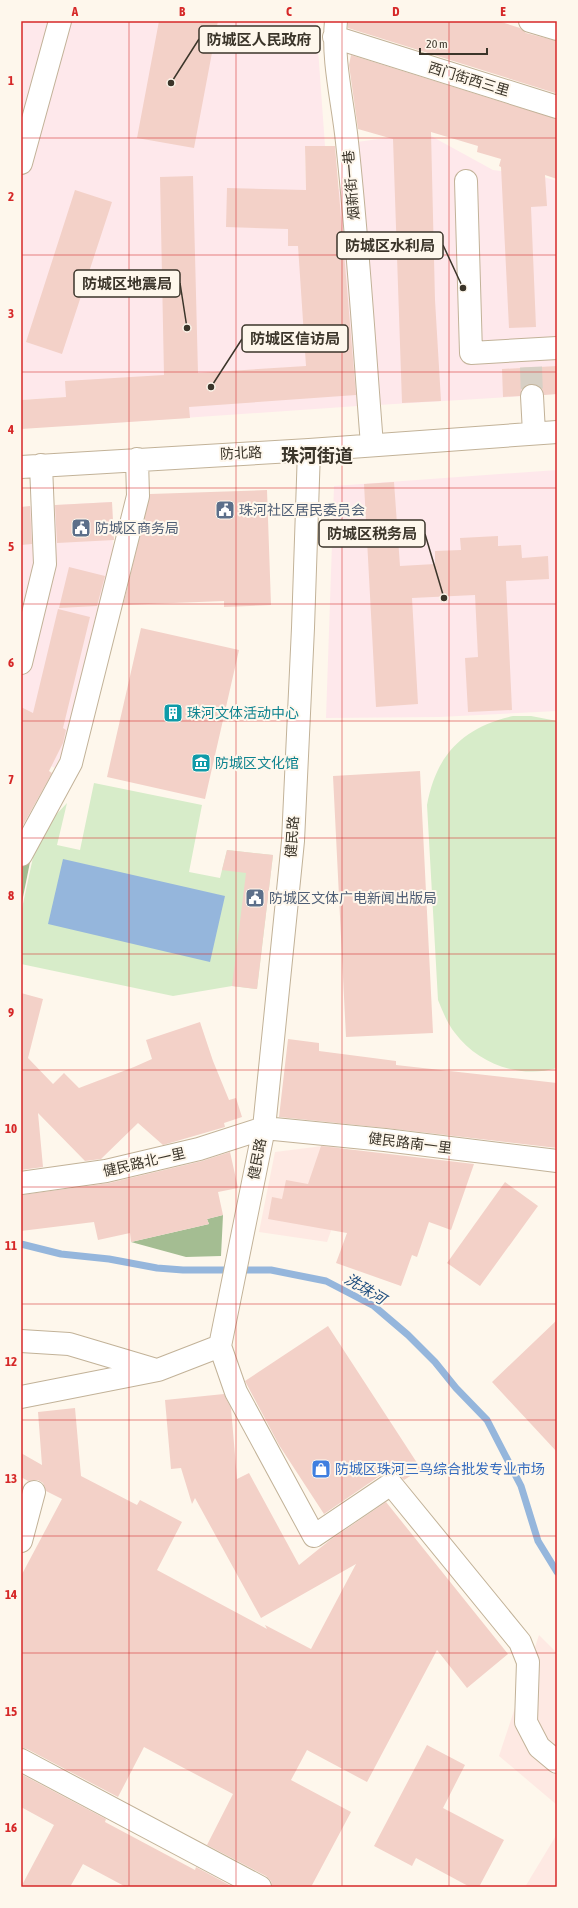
<svg xmlns="http://www.w3.org/2000/svg" width="578" height="1908" font-family="'Asap Condensed','Noto Sans SC',sans-serif">
<rect width="100%" height="100%" fill="#fef7ec"/>
<!-- commercial -->
<path fill="#fee8eb" d="M21,21H316L325,146H305L306,190L342,189L349,261L358,406L68,426L66,397L21,400Z
M431,136L493,170L544,177L557,181V394L378,405L357,142L393,137Z
M557,470V711L439,717L326,718L334,486Z
M112,502L113,554L71,733L55,768L21,751V507Z"/>
<!-- industrial -->
<path fill="#fee9e3" d="M331,1145L358,1155L327,1242L259,1232L275,1152Z
M539,1635L557,1653V1805L499,1756Z
M557,1834V1887H525Z"/>
<!-- green -->
<path fill="#d7ecc9" d="M513,716H531L557,721V1068C520,1079 478,1064 455,1033C447,1023 443,1012 438,1000L427,805C436,755 463,727 513,716Z
M94,783L202,805L189,872L220,878L227,850L273,855L257,989L232,986L173,996L21,964V913L38,834L67,803L57,845L80,850Z"/>
<!-- forest -->
<path fill="#a4bd92" d="M25,859L30,862L21,907V866Z
M223,1215L221,1256L186,1257L131,1242L209,1224L207,1219Z"/>
<!-- water -->
<path fill="#95b6dc" d="M63,859L225,896L210,962L48,924Z"/>
<g fill="none" stroke-linecap="round" stroke-linejoin="round">
<!-- stream -->
<path stroke="#95b6dc" stroke-width="7" d="M21,1244L61,1254L109,1259L157,1268L183,1270H271L326,1281L374,1306L408,1335L435,1362L456,1388L487,1420L521,1486L538,1541L557,1572"/>
</g>
<!-- building -->
<path fill="#f3d1c8" d="M159,21H218L194,148L137,138Z
M348,21H498L520,28L526,33L557,41V87L555,93L348,28Z
M351,55L557,119V179L545,175L547,206L531,207L536,327L509,328L501,167L499,166L501,159L477,152L478,146L431,132L435,300L441,401L402,403L393,139L358,129L349,65Z
M305,146H335L356,395L189,407L190,418L21,429V400L66,397L65,381L164,375L160,177L193,176L198,373L306,366L298,246H288V229L226,227L227,188L306,190Z
M75,190L112,202L62,354L26,342Z
M557,366V394L544,395L542,389L538,385L531,384L525,386L521,390L520,396L503,397L502,369Z
M394,482L400,566L435,564V551L461,550L460,538L498,536V546L521,545L522,558L548,556L549,579L506,581L512,710L468,712L465,658L478,657L475,595L412,598L418,704L376,707L364,484Z
M267,490L271,605L224,607V601L123,605L150,494Z
M112,502L114,540L57,543L55,505Z
M30,506L32,544L21,545V507Z
M69,567L105,576L97,606L59,608Z
M58,609L90,617L63,728L66,730L63,743L49,771L52,773L21,829V707L33,713Z
M141,628L239,650L205,799L107,777Z
M420,771L433,1033L346,1037L333,776Z
M227,850L273,855L257,989L232,986L246,873L222,870Z
M21,993L43,999L28,1058L53,1084L64,1073L79,1088L134,1067L152,1059L146,1040L200,1022L213,1061L229,1100L236,1098L242,1117L224,1123L225,1127L163,1145L138,1123L101,1159L85,1161L38,1113L43,1167L21,1170Z
M288,1039L319,1043V1051L396,1061V1065L557,1083V1148L386,1128L279,1117Z
M321,1146L474,1164L451,1230L429,1222L417,1257L412,1255L401,1286L336,1263L347,1233L268,1219L272,1197L282,1199L286,1180L308,1184Z
M230,1152L238,1188L218,1192L223,1215L207,1219L209,1224L131,1242L130,1233L98,1240L94,1222L21,1231V1195L109,1183L202,1161Z
M505,1182L538,1206L480,1286L447,1263Z
M557,1320V1452L492,1382Z
M328,1326L421,1469L404,1480L395,1472L384,1473L324,1514L279,1445L245,1381Z
M224,1394L231,1408L237,1479L249,1473L299,1565L330,1540L386,1502L508,1654L467,1688L437,1650L367,1782L307,1750L291,1780L351,1812L311,1887H272L271,1881L266,1876L207,1845L233,1794L144,1747L118,1797L27,1749L21,1748V1576L62,1499L46,1491L43,1483L38,1480L28,1481L21,1477V1453L42,1465L38,1412L75,1408L81,1476L137,1505L140,1500L182,1522L157,1570L267,1629L265,1625L311,1649L356,1564L261,1618L195,1498L192,1504L181,1468L171,1469L165,1400Z
M427,1745L465,1765L443,1808L504,1840L479,1887H470L416,1858L412,1866L374,1846Z
M21,1774L106,1819L105,1822L195,1870L196,1867L233,1887H126L83,1864L70,1887H21L54,1825L21,1807Z"/>
<g fill="none" stroke-linecap="round" stroke-linejoin="round">
<!-- minor-tunnel -->
<path stroke="#d7d0c5" stroke-width="22" stroke-dasharray="22 11" stroke-linecap="butt" d="M531,367L532,396"/>
<defs>
<path id="minor" d="M336,21C332,61 343,102 347,142C358,242 364,344 372,445
M530,21L557,29
M334,37L557,107
M21,163L60,21
M466,181L471,353L557,348
M532,396L534,433
M21,467L309,450L557,432
M21,663L45,564L41,465
M21,855L71,763L138,496L137,459
M21,1183L106,1171L199,1149L264,1128L385,1140L557,1161
M21,1341L69,1344L153,1369
M220,1346L236,1392L314,1536L391,1484L520,1642L528,1662L526,1722L539,1747L557,1762
M21,1397L158,1370L220,1346L264,1128L293,841L303,628L309,450
M21,1541L34,1492
M21,1760L260,1887"/>
</defs>
<!-- minor casing -->
<use href="#minor" stroke="#c2b298" stroke-width="24"/>
<!-- minor -->
<use href="#minor" stroke="#fff" stroke-width="22"/>
</g>
<!-- grid -->
<path fill="none" stroke="#d62828" stroke-width="1" stroke-opacity="0.55" d="M129,21V1887M236,21V1887M342,21V1887M449,21V1887M21,138H557M21,255H557M21,372H557M21,488H557M21,604H557M21,721H557M21,838H557M21,954H557M21,1070H557M21,1187H557M21,1304H557M21,1420H557M21,1536H557M21,1653H557M21,1770H557"/>
<!-- icons -->
<defs>
<symbol id="civic-square" viewBox="-11 -11 22 22"><rect x="-9" y="-9" width="18" height="18" rx="4" fill="#5c6f8a" stroke="#fef7ec"/><path d="M-.6-6.5H3V-4.5H.6V-3L4-1V1h2V6H-6V1h2V-1L-.6-3ZM-1.2 2.5V6h2.4V2.5Z" fill="#fff"/></symbol>
<symbol id="building-square" viewBox="-11 -11 22 22"><rect x="-9" y="-9" width="18" height="18" rx="4" fill="#0f9aa8" stroke="#fef7ec"/><path d="M-4-6H4V6H1V3H-1V6H-4ZM-2.5-4.3h1.7v1.8h-1.7ZM.8-4.3h1.7v1.8H.8ZM-2.5-1h1.7V.8h-1.7ZM.8-1h1.7V.8H.8Z" fill="#fff"/></symbol>
<symbol id="museum-square" viewBox="-11 -11 22 22"><rect x="-9" y="-9" width="18" height="18" rx="4" fill="#0f9aa8" stroke="#fef7ec"/><path d="M0-6L6-3V-2H-6V-3ZM-5-1h2V3h-2ZM-1-1h2V3h-2ZM3-1h2V3H3ZM-6 4H6V6H-6Z" fill="#fff"/></symbol>
<symbol id="shop-square" viewBox="-11 -11 22 22"><rect x="-9" y="-9" width="18" height="18" rx="4" fill="#3f7fe0" stroke="#fef7ec"/><path d="M-5-2.5h2.3a2.7 3.5 0 0 1 5.4 0H5L5.5 6h-11ZM-1.5-2.5h3a1.5 2.3 0 0 0-3 0Z" fill="#fff"/></symbol>
</defs>
<g fill-rule="evenodd">
<use href="#civic-square" x="214" y="499" width="22" height="22"/>
<use href="#civic-square" x="70" y="517" width="22" height="22"/>
<use href="#building-square" x="162" y="702" width="22" height="22"/>
<use href="#museum-square" x="190" y="752" width="22" height="22"/>
<use href="#civic-square" x="244" y="887" width="22" height="22"/>
<use href="#shop-square" x="310" y="1458" width="22" height="22"/>
</g>
<g text-anchor="middle" stroke-width="4" stroke-linejoin="round" paint-order="stroke">
<!-- street labels -->
<g font-size="14" fill="#3b352a" stroke="#fef7ec">
<text transform="translate(469 79) rotate(17)" y="5">西门街西三里</text>
<text transform="translate(351 185) rotate(-95)" y="5">烟新街一巷</text>
<text transform="translate(241 453) rotate(-3)" y="5">防北路</text>
<text transform="translate(292 837) rotate(-86)" y="5">健民路</text>
<text transform="translate(410 1143) rotate(7)" y="5">健民路南一里</text>
<text transform="translate(257 1159) rotate(-79)" y="5">健民路</text>
<text transform="translate(144 1162) rotate(-13)" y="5">健民路北一里</text>
</g>
<!-- service labels -->
<g font-size="14" fill="#4e5e75" stroke="#fef7ec" text-anchor="start">
<text x="239" y="515">珠河社区居民委员会</text>
<text x="95" y="533">防城区商务局</text>
<text x="269" y="903">防城区文体广电新闻出版局</text>
</g>
<!-- culture labels -->
<g font-size="14" fill="#0d838f" stroke="#fef7ec" text-anchor="start">
<text x="187" y="718">珠河文体活动中心</text>
<text x="215" y="768">防城区文化馆</text>
</g>
<!-- shop labels -->
<g font-size="14" fill="#366cbe" stroke="#fef7ec" text-anchor="start">
<text x="335" y="1474">防城区珠河三鸟综合批发专业市场</text>
</g>
<!-- water labels -->
<g font-size="15" font-style="italic" fill="#1e4d7e" stroke="#fef7ec">
<text transform="translate(365 1289) rotate(31)" y="5">洗珠河</text>
</g>
<!-- district labels -->
<g font-size="18" font-weight="bold" fill="#3b352a" stroke="#fef7ec">
<text x="317" y="462">珠河街道</text>
</g>
</g>
<!-- callouts -->
<path fill="none" stroke="#3b352a" stroke-width="1.5" d="M171 83L199 39M463 288L443 245M187 328L180 283M211 387L242 339M444 598L425 534"/>
<g fill="#3b352a" stroke="#fef7ec" stroke-width="1.5">
<circle cx="171" cy="83" r="4"/>
<circle cx="463" cy="288" r="4"/>
<circle cx="187" cy="328" r="4"/>
<circle cx="211" cy="387" r="4"/>
<circle cx="444" cy="598" r="4"/>
</g>
<g fill="#fef7ec" stroke="#3b352a" stroke-width="1.5">
<rect x="199" y="26" width="121" height="27" rx="4"/>
<rect x="337" y="232" width="106" height="27" rx="4"/>
<rect x="74" y="270" width="106" height="27" rx="4"/>
<rect x="242" y="325" width="106" height="27" rx="4"/>
<rect x="319" y="520" width="106" height="27" rx="4"/>
</g>
<g font-size="15" text-anchor="middle" font-weight="bold" fill="#3b352a">
<text x="259" y="45">防城区人民政府</text>
<text x="390" y="251">防城区水利局</text>
<text x="127" y="289">防城区地震局</text>
<text x="295" y="344">防城区信访局</text>
<text x="372" y="539">防城区税务局</text>
</g>
<!-- border -->
<rect width="578" height="1908" fill="none" stroke="#fef7ec" stroke-width="44"/>
<!-- scale -->
<path d="M420 48v6h67v-6" fill="none" stroke="#3b352a" stroke-width="2"/>
<text x="426" y="48" font-size="12" fill="#3b352a" stroke="#fef7ec" stroke-width="3" paint-order="stroke">20 m</text>
<rect x="22" y="22" width="534" height="1864" fill="none" stroke="#d62828" stroke-width="1.5"/>
<g font-size="13" text-anchor="middle" font-weight="bold" fill="#d62828">
<text x="75" y="16">A</text>
<text x="182" y="16">B</text>
<text x="289" y="16">C</text>
<text x="396" y="16">D</text>
<text x="503" y="16">E</text>
<text x="11" y="85">1</text>
<text x="11" y="201">2</text>
<text x="11" y="318">3</text>
<text x="11" y="434">4</text>
<text x="11" y="551">5</text>
<text x="11" y="667">6</text>
<text x="11" y="784">7</text>
<text x="11" y="900">8</text>
<text x="11" y="1017">9</text>
<text x="11" y="1133">10</text>
<text x="11" y="1250">11</text>
<text x="11" y="1366">12</text>
<text x="11" y="1483">13</text>
<text x="11" y="1599">14</text>
<text x="11" y="1716">15</text>
<text x="11" y="1832">16</text>
</g>
</svg>
